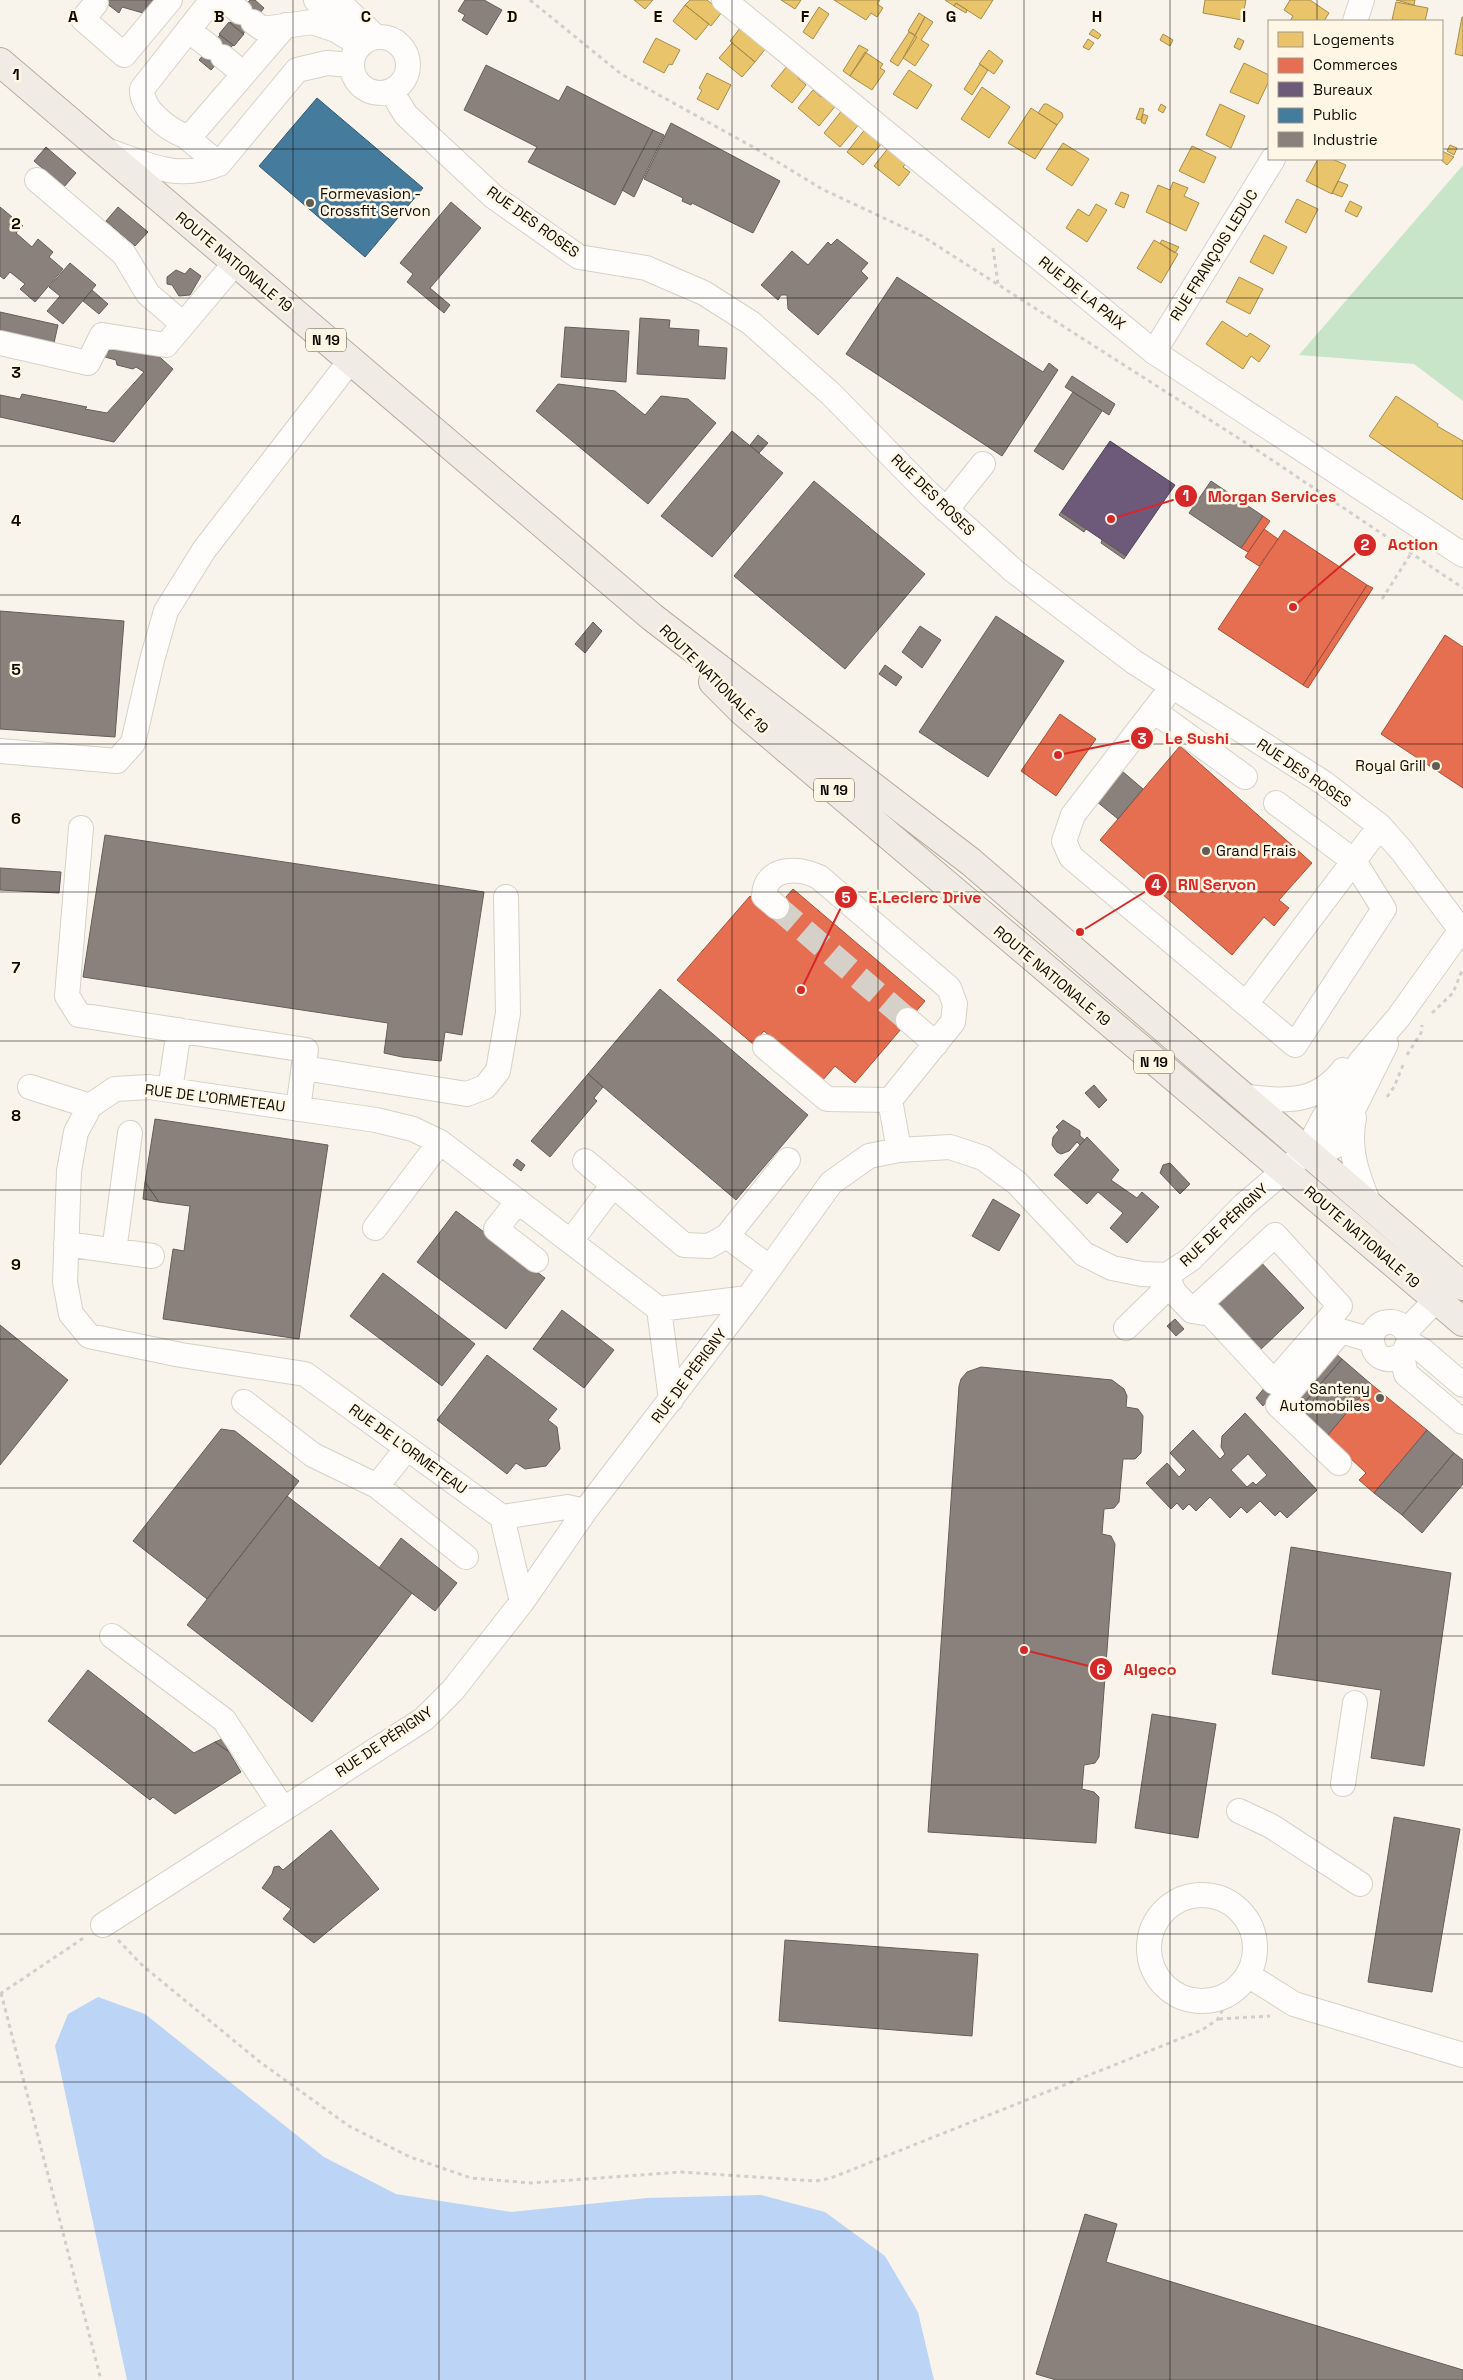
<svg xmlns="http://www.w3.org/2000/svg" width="1463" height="2380" font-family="'Space Grotesk',sans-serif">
<rect width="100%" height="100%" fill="#f9f4eb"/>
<!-- forest -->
<path fill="#c8e5ca" d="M1463,165V401L1414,364L1299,355Z"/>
<!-- water -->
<path fill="#bcd5f7" d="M98,1997L145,2014L324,2157L396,2194L511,2212L647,2198L761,2195L825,2212L885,2256L918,2312L934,2380H127L55,2046L68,2014Z"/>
<!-- homes -->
<path fill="#e9c46a" stroke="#a88c4b" d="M634,0H653L645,9Z
M690,0H707L722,12L711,26L685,5Z
M781,0H801L795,9Z
M834,0H880L877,4L883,8L877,17L871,13L866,20Z
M945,0H993L981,19L956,3L954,6Z
M1205,0H1246L1242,20L1203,13Z
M1290,0H1310L1329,13L1324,21H1290L1293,16L1284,10Z
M1396,0H1415L1414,5Z
M1396,2L1428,8L1425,21L1392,20Z
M956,3L967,10L966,13L954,6Z
M685,5L709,24L696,40L673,21Z
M819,7L829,14L813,39L803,32Z
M919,13L925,17L915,35L908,31Z
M925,17L933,22L921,40L929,45L915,66L903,58Z
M1462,17H1463V56L1455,54Z
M741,27L766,48L755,62L730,41Z
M1093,29L1101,35L1098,39L1089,34Z
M909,32L917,37L898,66L890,61Z
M1163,34L1173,40L1170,46L1160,40Z
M656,38L680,50L672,65L669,64L664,73L643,62Z
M1238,38L1244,41L1240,50L1234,47Z
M1088,39L1094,43L1089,50L1083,47Z
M732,43L755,62L742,77L719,58Z
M859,45L868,50L850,76L843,71Z
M989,50L1003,61L994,74L979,64Z
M865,52L883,64L880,68L885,71L872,90L850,76Z
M1244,63L1269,75V81L1258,104L1230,92Z
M980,64L988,70L972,95L964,89Z
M788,65L801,75L798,78L806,85L792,103L771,86Z
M909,70L932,85L917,109L893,94Z
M707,73L731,85L718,110L697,99L702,90L699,88Z
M982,87L1010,107L989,138L961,119Z
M813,90L821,97L824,94L837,104L819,126L798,108Z
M1044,104H1047L1062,113L1063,117L1057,125L1038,113Z
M1161,104L1166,107L1163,113L1158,110Z
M1220,104L1245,116L1231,148L1206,135Z
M1031,108L1057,125L1035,159L1008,143Z
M1140,108L1144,109L1141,120L1136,119Z
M843,109L860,123L840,147L824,133Z
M1143,114L1148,116L1145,124L1141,122Z
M866,128L883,142L863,165L847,152Z
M1063,143L1089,159L1072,186L1046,169Z
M1450,145L1457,148L1454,155L1447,151Z
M1192,146L1216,157L1204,183L1179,171Z
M889,147L907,162L903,167L910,172L899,186L874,166Z
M1442,151L1454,157L1447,165L1440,159H1442Z
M1318,159H1332L1346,165L1332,194L1306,181Z
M1338,181L1348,185L1342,197L1332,193Z
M1173,182L1188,188L1184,196L1199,203L1186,231L1146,212L1158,185L1170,190Z
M1121,192L1129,195L1124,208L1115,204Z
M1297,199L1318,209L1306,233L1285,222Z
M1350,201L1362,207L1357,217L1345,211Z
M1096,204L1107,210L1087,242L1066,228L1078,209L1089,216Z
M1264,235L1287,247L1273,274L1250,262Z
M1154,240L1178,254L1161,283L1137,268Z
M1162,240L1179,247L1175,253L1160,243Z
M1239,277L1263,289L1250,314L1226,302Z
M1222,321L1247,337L1250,333L1270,346L1259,362L1251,356L1243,369L1206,344Z
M1396,396L1438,424L1437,426L1463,441V500L1369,436Z"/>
<!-- shops -->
<path fill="#e76f51" stroke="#a6513a" d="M1263,516L1270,521L1248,552L1241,548Z
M1264,529L1278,539L1259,566L1245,557Z
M1284,530L1367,585L1303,685L1218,629Z
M1367,585L1373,588L1308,688L1303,685Z
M1445,635L1463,647V788L1381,734Z
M1060,714L1096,739L1056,796L1021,771Z
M1180,746L1312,863L1279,900L1289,908L1274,926L1264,917L1232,955L1100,840Z
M793,889L925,1001L855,1083L835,1066L822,1081L764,1031L753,1044L677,980L750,896L771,914Z
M1371,1384L1427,1430L1374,1493L1359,1480L1366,1473L1327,1436Z"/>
<!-- offices -->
<path fill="#6d597a" stroke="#514256" d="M1110,441L1175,485L1126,556L1061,512Z"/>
<!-- public -->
<path fill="#457b9d" stroke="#35596f" d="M317,98L423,188L365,257L259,166Z"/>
<!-- industry -->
<path fill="#8a817c" stroke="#655e58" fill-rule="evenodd" d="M102,0H153L150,15L122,7L119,13Z
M250,0H255L264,8L243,34L230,23Z
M465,0H484L502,10L487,35L462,20L465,15L458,11Z
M229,22L244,34L234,46L219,34Z
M220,35L233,45L211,70L199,60Z
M486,65L559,101L567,86L653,130L615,205L528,162L537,147L464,110Z
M671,123L780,181L753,233L692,203L691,205L682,201L683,198L644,179Z
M653,130L664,135L634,197L622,190Z
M46,147L76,173L64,187L34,161Z
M451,202L481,228L430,288L450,305L444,313L407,282L413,274L400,263Z
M0,207L23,226L16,233L32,247L38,239L53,252L49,257L63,269L35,302L20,289L25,284L10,272L4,279L0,276Z
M118,207L148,232L135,246L106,221Z
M837,239L868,263L861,271L868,278L818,335L788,309L787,295H781L778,300L761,285L792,251L808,265L828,242L831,245Z
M70,263L96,285L63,324L47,311L60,296L49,287Z
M190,268L201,276L190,295L179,296L172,285L167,284V277L176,270L185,274Z
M897,277L1043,372L1049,363L1058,370L1002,456L846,354Z
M92,290L108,304L99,314L83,301Z
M0,312L58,325L54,343L0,331Z
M640,318L670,320L669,328L699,330L698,346L727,348L725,379L637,374Z
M565,327L629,331L626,382L561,377Z
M112,346L153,351L173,369L114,442L0,417V395L20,399L22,394L87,407L85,409L107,413L144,372L136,367L133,369L117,365L116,360L105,357Z
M1072,376L1115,404L1109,415L1065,387Z
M558,384L615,391L645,415L661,396L688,399L716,423L648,504L536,411Z
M1073,392L1102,411L1063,470L1034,451Z
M732,431L783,473L712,557L661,516Z
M758,435L768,443L759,453L750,445Z
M814,481L925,574L845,669L734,576Z
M1211,481L1263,516L1241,548L1189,513Z
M1061,512L1086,529L1084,532L1059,515Z
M1102,540L1126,556L1124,559L1101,543Z
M0,611L124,621L115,737L0,729Z
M996,616L1064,661L988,777L919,732Z
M593,622L602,631L585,653L575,644Z
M920,626L941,640L922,668L902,652Z
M885,665L902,677L896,686L879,674Z
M1122,771L1143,789L1118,819L1096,801Z
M105,835L484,892L462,1035L445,1032L441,1061L402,1057L384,1053L388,1023L83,977Z
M0,868L61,872L59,893L0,890Z
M660,989L808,1115L736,1200L588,1074Z
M588,1074L603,1087L594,1098L597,1101L550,1157L531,1141Z
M1094,1085L1107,1100L1099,1108L1085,1093Z
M155,1119L328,1145L299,1339L163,1319L173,1249L184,1251L190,1206L159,1202L145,1182Z
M1063,1120L1080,1131V1136L1085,1140L1080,1145L1077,1142L1069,1151L1061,1154L1057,1152L1052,1145L1053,1137L1059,1130L1056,1127Z
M1087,1137L1119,1170L1111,1180L1137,1198L1142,1192L1159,1207L1127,1243L1110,1228L1123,1213L1098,1192L1087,1204L1054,1175Z
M517,1159L525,1165L521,1171L513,1165Z
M1170,1163L1190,1184L1180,1194L1160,1173L1163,1165Z
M145,1182L159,1202L143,1199Z
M993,1199L1020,1215L999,1251L972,1236Z
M456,1211L545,1278L506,1329L417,1262Z
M1256,1257L1304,1308L1257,1353L1208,1303Z
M383,1273L475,1344L442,1386L350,1316Z
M562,1310L614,1350L584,1388L533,1349Z
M1175,1319L1184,1329L1176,1336L1167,1326Z
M0,1325L68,1380L0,1465Z
M1335,1353L1342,1359L1298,1410L1291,1404Z
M487,1355L557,1409L548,1420L557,1427L560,1449L546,1466L525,1469L516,1463L507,1474L437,1420Z
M1342,1359L1371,1384L1327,1436L1298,1410Z
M981,1367L1112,1380L1124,1389L1127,1396L1126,1407L1138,1409L1143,1416L1141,1453L1135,1459H1123L1119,1502L1114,1508L1104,1509L1102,1534L1111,1536L1115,1544L1099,1757L1095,1763L1084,1765L1082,1789L1094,1792L1099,1797L1096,1843L928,1832L959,1386L961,1379L967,1372Z
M1266,1386L1274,1392L1263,1406L1256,1398Z
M1245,1413L1317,1490L1287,1518L1280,1511L1275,1516L1260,1501L1247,1513L1241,1507L1230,1518L1210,1497L1196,1511L1189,1504L1183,1510L1177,1503L1171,1509L1146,1483L1167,1463L1179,1477L1186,1470L1170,1453L1193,1430L1220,1459L1225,1454L1221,1447L1222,1436ZM1248,1454L1267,1475L1256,1485L1253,1482L1247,1487L1231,1470Z
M221,1429L235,1431L299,1481L207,1599L133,1541Z
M1427,1430L1454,1453L1402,1515L1374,1493Z
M1454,1453L1463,1460V1484L1422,1533L1402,1515Z
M287,1496L412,1593L312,1722L187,1625Z
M401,1538L457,1583L435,1611L379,1568Z
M1291,1547L1451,1573L1424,1766L1371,1758L1381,1690L1272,1674Z
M88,1670L194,1753L215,1742L229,1752L241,1772L175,1814L153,1797L150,1800L48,1721Z
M1152,1714L1216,1724L1198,1838L1135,1828Z
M222,1739L229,1752L215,1742Z
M1394,1817L1460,1829L1432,1992L1368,1982Z
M331,1830L379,1889L314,1943L283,1919L291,1909L262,1888L272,1874L274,1867L279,1866L283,1870Z
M785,1940L978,1954L972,2036L779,2021Z
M1085,2214L1117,2224L1106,2262L1463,2370V2380H1056L1036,2374Z"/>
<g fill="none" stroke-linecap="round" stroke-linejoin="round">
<!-- minor-tunnel -->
<path stroke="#d6d1c8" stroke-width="24" stroke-dasharray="24 12" stroke-linecap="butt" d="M777,907L908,1020"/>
<defs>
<path id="minor" d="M212,0L142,89C141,109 167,129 185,136L193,133L286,25
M225,0L240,12
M316,0L346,9L376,37
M724,0L1154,352L1463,555
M96,3L83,19L124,55L170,0
M1355,21L1362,0
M253,22L263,29L312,22L336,30L360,45
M188,30L210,47
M352 65a28 28 0 1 1 56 0a28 28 0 1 1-56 0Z
M223,57L244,74
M391,91L406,115L494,197L579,257L646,268L704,293L751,323L831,394L928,493L1014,571L1134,662L1324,783L1380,826L1402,851L1463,933
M185,136L219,164
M109,151C148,165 178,181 219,164L297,70L327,63L352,65
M37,180L124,254L148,294L183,324
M0,343L88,363L102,335L166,345L235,263
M1154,352L1273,159
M946,510L983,464
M1172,687L1073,815L1064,841L1071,857L1295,1045L1384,909L1354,861L1276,803
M1154,711L1245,777
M0,751L117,761L133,743L152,660L166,611L204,550L350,361
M81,828L67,996L79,1015L306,1050L298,1109
M777,907L764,896C765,866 799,867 819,877L949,988L955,1004L953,1022L890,1100L899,1150
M1246,1004L1380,826
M908,1020L936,1044
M765,1047L827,1099L890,1100
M304,1068L467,1094L485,1087L498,1071L508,1013L506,897
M30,1087L90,1106
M170,1090L179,1030
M1241,1096C1282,1101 1315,1106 1343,1070
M1354,1118C1347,1151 1359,1179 1371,1209
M1306,1152H1324L1335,1146L1386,1044
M585,1161L684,1245L709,1246L727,1236L788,1160
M518,1201L496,1229L536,1260
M375,1228L440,1142
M727,1236L770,1268
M571,1241L613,1185
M66,1244L152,1256
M114,1251L130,1133
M1167,1275L1174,1292L1192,1311L1211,1314L1274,1382L1340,1306L1275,1235L1192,1311
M659,1309L671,1400
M1126,1328L1161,1294L1167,1275
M1406,1331L1436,1300
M1409,1343L1422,1350L1463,1385
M1403,1354C1370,1376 1359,1320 1392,1322C1399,1323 1404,1327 1407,1333C1412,1343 1405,1347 1403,1355C1402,1360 1405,1369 1406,1374L1463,1422
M244,1402L313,1455L377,1486L466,1557
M1339,1463L1278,1405L1341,1331L1371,1340
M377,1486L407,1448
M502,1517L567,1507L585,1511
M522,1602L502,1517L305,1374L181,1355L89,1336L71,1314L65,1282L69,1171L76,1132L90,1106L115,1089L149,1087L376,1120L413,1129L440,1142L659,1309L748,1298
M112,1636L224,1720L283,1809
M1343,1784L1355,1703
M1239,1811L1271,1826L1360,1884
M1149 1948a53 53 0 1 1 106 0a53 53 0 1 1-106 0Z
M103,1925L424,1719L453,1690L522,1602L585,1511L748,1298L831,1183L869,1156L899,1150L950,1147L983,1158L1017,1183L1084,1254L1112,1268L1142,1274L1167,1275L1191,1259L1244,1205L1306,1152L1323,1119L1361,1061L1398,1018L1463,927
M1248,1975L1294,2004L1463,2055"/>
<path id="major" d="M0,62L652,617L971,862L1463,1286
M713,682L742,711L1463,1322"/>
</defs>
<!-- minor casing -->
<use href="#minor" stroke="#d6d1c8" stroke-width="26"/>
<!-- major casing -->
<use href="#major" stroke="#b4ad9e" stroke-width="30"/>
<!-- path -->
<path stroke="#d0cfcc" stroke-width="3" stroke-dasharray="4 4" stroke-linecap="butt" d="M530,0L621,74L753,147L822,189L922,236L1257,450L1463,588
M993,248L998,284
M1382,599L1412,552
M1432,1013L1453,993L1463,968
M1407,1055L1421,1033L1422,1025
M1387,1097L1394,1087L1403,1065
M118,1940L143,1966L260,2062L349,2126L410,2157L471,2178L531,2183L681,2172L816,2181L831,2178L1202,2030L1218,2019L1232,1991
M1,1993L101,2380
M0,1994L85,1937
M1219,2019L1270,2016"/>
<!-- minor -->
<use href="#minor" stroke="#fefdfc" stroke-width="24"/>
<!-- major -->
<use href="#major" stroke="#f0ece5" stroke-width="28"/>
</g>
<!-- grid -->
<path fill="none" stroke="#0f0b03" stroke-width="1" stroke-opacity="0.55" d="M146,0V2380M293,0V2380M439,0V2380M585,0V2380M732,0V2380M878,0V2380M1024,0V2380M1170,0V2380M1317,0V21M0,149H1269M1442,149H1463M1317,159V2380M0,298H1463M0,446H1463M0,595H1463M0,744H1463M0,892H1463M0,1041H1463M0,1190H1463M0,1339H1463M0,1488H1463M0,1636H1463M0,1785H1463M0,1934H1463M0,2082H1463M0,2231H1463"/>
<!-- markers -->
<g fill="#615d54" stroke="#fff6e5" stroke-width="2">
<circle cx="310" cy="203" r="5"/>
<circle cx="1436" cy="766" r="5"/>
<circle cx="1206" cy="851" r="5"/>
<circle cx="1380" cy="1398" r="5"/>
</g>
<g text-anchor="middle" stroke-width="5" stroke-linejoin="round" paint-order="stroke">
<!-- shield labels -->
<g fill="#fff6e5" stroke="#575247" stroke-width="1">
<rect x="306" y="328.5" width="40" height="23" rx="4"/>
<rect x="814" y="778.5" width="40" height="23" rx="4"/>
<rect x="1134" y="1050.5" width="40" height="23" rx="4"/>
</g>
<g font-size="14" font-weight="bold" fill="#0f0b03">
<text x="326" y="345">N 19</text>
<text x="834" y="795">N 19</text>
<text x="1154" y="1067">N 19</text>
</g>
<!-- poi labels -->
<g font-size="15" fill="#0f0b03" stroke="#fff6e5" text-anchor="start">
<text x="320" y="199">Formevasion -<tspan x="320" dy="17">Crossfit Servon</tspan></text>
<text x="1426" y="771" text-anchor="end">Royal Grill</text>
<text x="1216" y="856">Grand Frais</text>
<text x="1370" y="1394" text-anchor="end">Santeny<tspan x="1370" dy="17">Automobiles</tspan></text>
</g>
<!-- street labels -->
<g font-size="15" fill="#0f0b03" stroke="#fff6e5">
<text transform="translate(533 222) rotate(36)" y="5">RUE DES ROSES</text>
<text transform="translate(1214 255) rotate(-58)" y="5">RUE FRANÇOIS LEDUC</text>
<text transform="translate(234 262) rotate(40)" y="5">ROUTE NATIONALE 19</text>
<text transform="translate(1082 293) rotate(39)" y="5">RUE DE LA PAIX</text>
<text transform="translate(933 495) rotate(44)" y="5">RUE DES ROSES</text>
<text transform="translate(714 679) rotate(45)" y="5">ROUTE NATIONALE 19</text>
<text transform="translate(1304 773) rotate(34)" y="5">RUE DES ROSES</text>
<text transform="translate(1052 976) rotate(40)" y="5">ROUTE NATIONALE 19</text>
<text transform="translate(215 1098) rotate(7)" y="5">RUE DE L'ORMETEAU</text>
<text transform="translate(1224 1225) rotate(-43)" y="5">RUE DE PÉRIGNY</text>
<text transform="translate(1362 1237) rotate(41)" y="5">ROUTE NATIONALE 19</text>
<text transform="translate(689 1376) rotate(-53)" y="5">RUE DE PÉRIGNY</text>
<text transform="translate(408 1449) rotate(36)" y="5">RUE DE L'ORMETEAU</text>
<text transform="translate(384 1742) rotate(-34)" y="5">RUE DE PÉRIGNY</text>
</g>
</g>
<g font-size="16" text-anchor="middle" font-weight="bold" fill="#0f0b03" stroke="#fff6e5" stroke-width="5" stroke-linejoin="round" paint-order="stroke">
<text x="73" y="22">A</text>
<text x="219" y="22">B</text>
<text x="366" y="22">C</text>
<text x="512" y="22">D</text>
<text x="658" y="22">E</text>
<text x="805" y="22">F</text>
<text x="951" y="22">G</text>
<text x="1097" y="22">H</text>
<text x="1244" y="22">I</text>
<text x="16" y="80">1</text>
<text x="16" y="229">2</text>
<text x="16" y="378">3</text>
<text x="16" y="526">4</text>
<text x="16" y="675">5</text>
<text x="16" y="824">6</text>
<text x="16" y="973">7</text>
<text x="16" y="1121">8</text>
<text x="16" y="1270">9</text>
</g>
<!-- callouts -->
<path fill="none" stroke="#d62828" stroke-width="2" d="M1111 519L1186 496M1293 607L1365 545M1058 755L1142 738M1080 932L1156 885M801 990L846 897M1024 1650L1101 1669"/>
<g fill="#d62828" stroke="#fff6e5" stroke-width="2">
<circle cx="1111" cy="519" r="5"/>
<circle cx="1293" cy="607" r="5"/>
<circle cx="1058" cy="755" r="5"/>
<circle cx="1080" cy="932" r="5"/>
<circle cx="801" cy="990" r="5"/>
<circle cx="1024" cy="1650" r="5"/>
<circle cx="1186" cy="496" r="12"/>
<circle cx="1365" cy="545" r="12"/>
<circle cx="1142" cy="738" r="12"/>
<circle cx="1156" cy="885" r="12"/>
<circle cx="846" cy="897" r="12"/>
<circle cx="1101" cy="1669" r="12"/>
</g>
<g font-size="15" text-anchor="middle" font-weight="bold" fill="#fff">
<text x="1186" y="501">1</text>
<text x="1365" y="550">2</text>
<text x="1142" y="744">3</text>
<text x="1156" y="890">4</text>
<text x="846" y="903">5</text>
<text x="1101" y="1675">6</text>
</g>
<g font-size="16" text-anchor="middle" font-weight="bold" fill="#d62828" stroke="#fff6e5" stroke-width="5" stroke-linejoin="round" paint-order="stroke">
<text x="1272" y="502">Morgan Services</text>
<text x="1413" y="550">Action</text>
<text x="1197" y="744">Le Sushi</text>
<text x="1217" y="890">RN Servon</text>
<text x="925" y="903">E.Leclerc Drive</text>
<text x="1150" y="1675">Algeco</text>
</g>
<!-- legend -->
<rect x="1268" y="20" width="175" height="140" fill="#fff6e5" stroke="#9f988b"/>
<rect x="1278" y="32" width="25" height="15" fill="#e9c46a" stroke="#9f988b"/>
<text x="1313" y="45" font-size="15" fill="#0f0b03">Logements</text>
<rect x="1278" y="58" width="25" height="15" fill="#e76f51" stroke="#9f988b"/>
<text x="1313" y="70" font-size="15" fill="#0f0b03">Commerces</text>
<rect x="1278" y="82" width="25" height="15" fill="#6d597a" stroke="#9f988b"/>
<text x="1313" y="95" font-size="15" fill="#0f0b03">Bureaux</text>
<rect x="1278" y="108" width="25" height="15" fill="#457b9d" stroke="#9f988b"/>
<text x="1313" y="120" font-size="15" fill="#0f0b03">Public</text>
<rect x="1278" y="132" width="25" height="15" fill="#8a817c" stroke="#9f988b"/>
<text x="1313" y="145" font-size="15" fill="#0f0b03">Industrie</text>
</svg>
